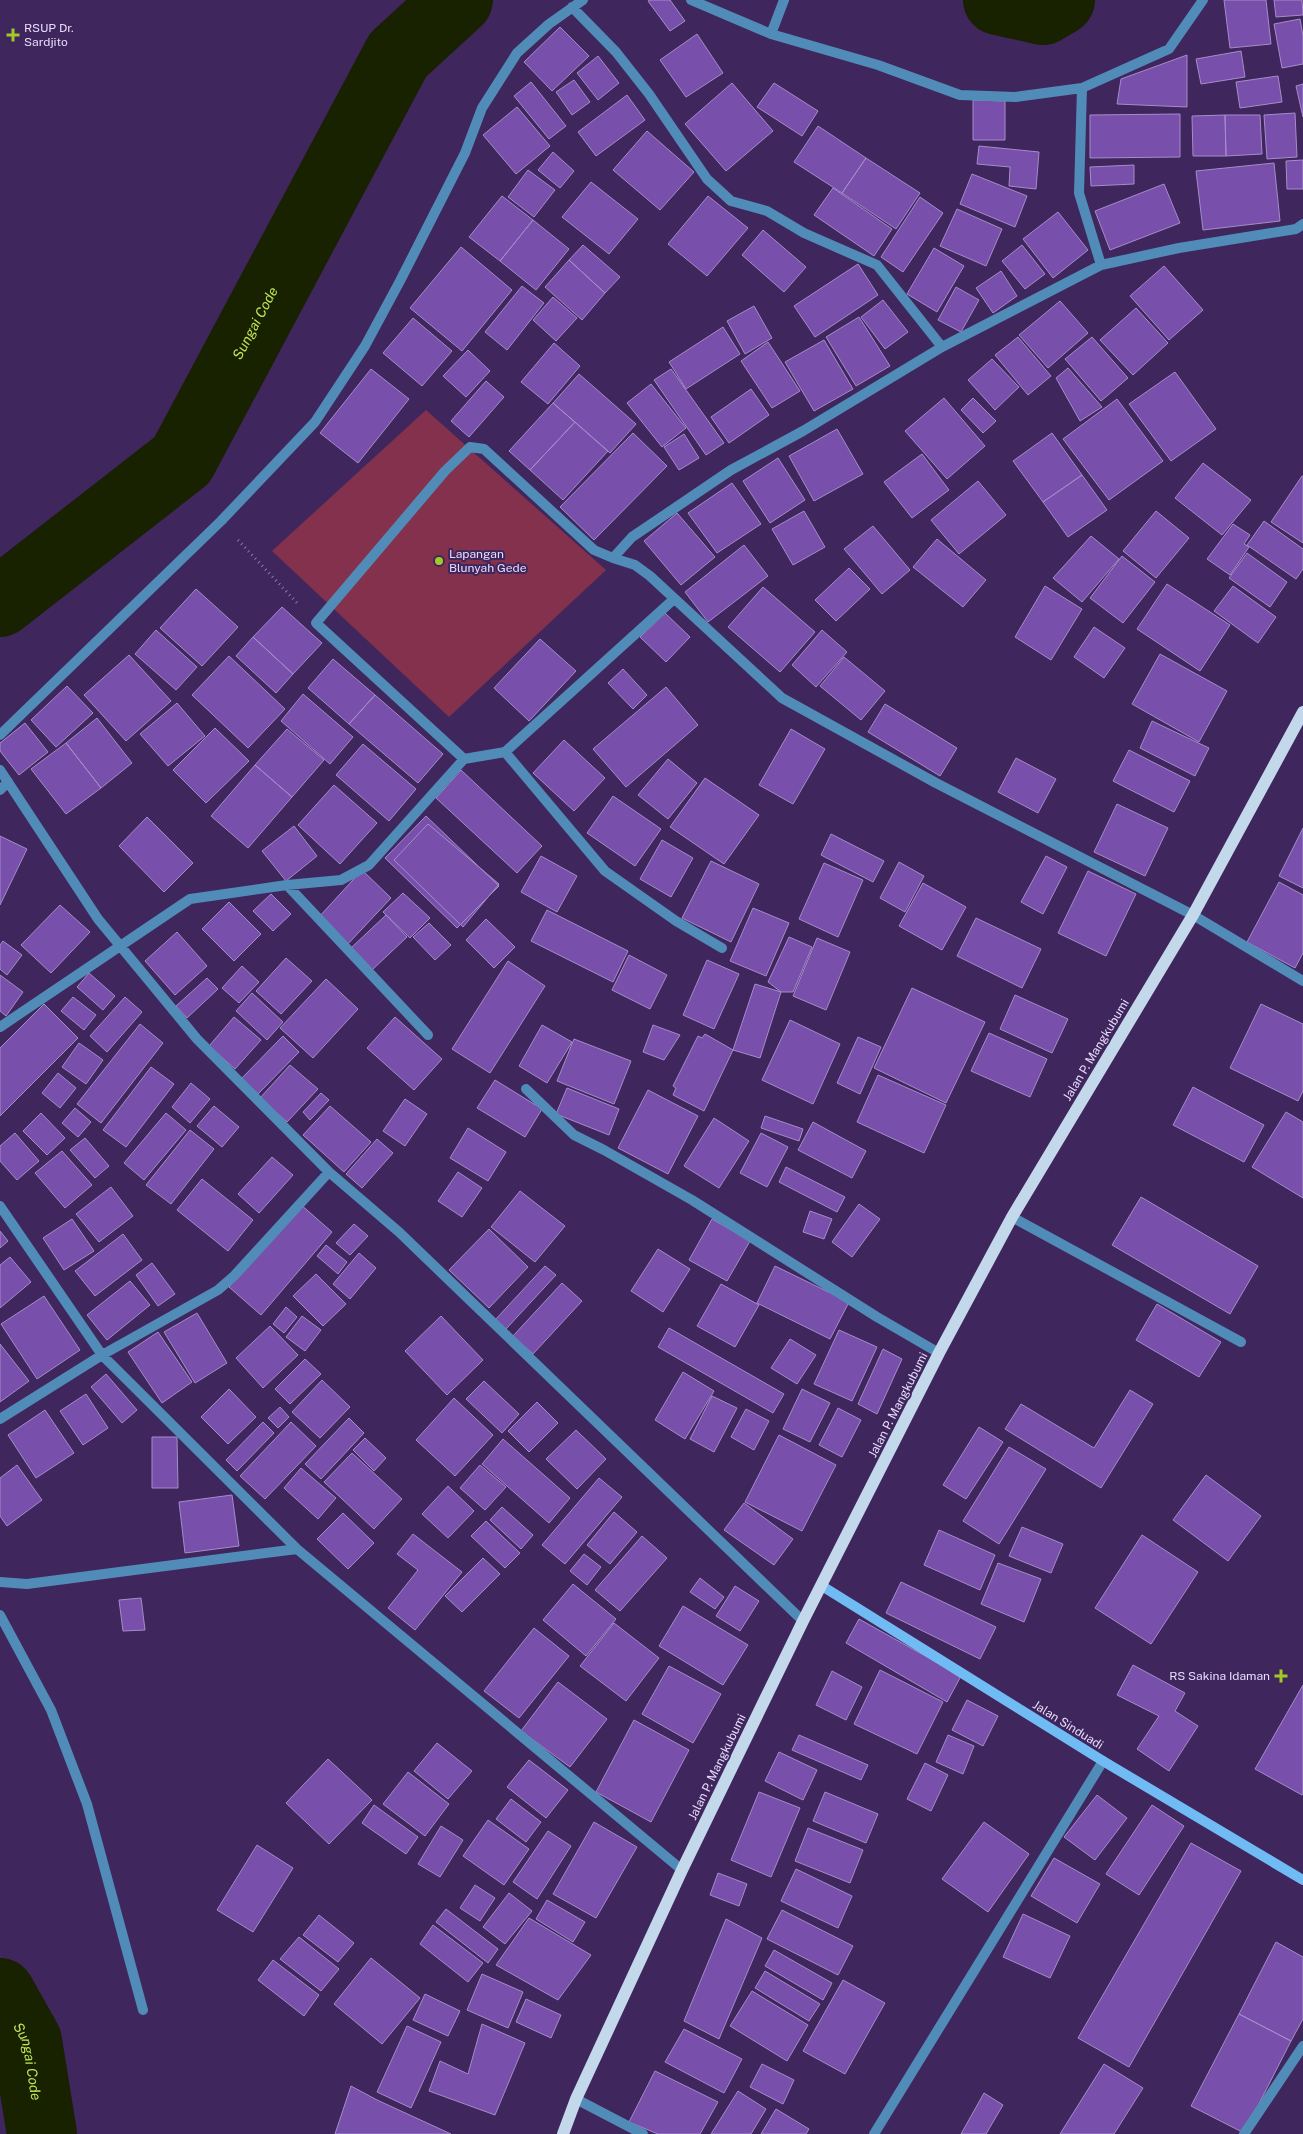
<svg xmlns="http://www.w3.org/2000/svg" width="1303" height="2134" font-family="'Public Sans',sans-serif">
<rect width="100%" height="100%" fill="#3f265c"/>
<!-- green -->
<path fill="#84314d" d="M426,410L606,570L449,717L272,551Z"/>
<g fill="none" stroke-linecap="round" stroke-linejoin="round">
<!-- river -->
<g stroke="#182100" stroke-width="70">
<path d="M998,0L1043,10L1060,0"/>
<path id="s1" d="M0,602L182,460L398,55L458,0"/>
<path id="s2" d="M0,1993L27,2041L42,2134"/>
</g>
</g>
<!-- building -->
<path fill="#784faa" stroke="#a58cca" d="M650,0H670L685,21L670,31L648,1Z
M1224,0H1266L1271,44L1230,48Z
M1274,0H1302L1303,15L1276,17Z
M1300,19L1303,36V64L1282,68L1274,24Z
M560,27L589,56L552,91L524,62Z
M697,34L723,73L686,97L660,60Z
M1241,51L1245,77L1201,84L1196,59Z
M1187,55V107L1117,104L1121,79Z
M598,56L619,83L598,100L577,73Z
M1278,76L1282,102L1240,108L1236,82Z
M574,80L590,102L572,115L556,92Z
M531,82L566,126L549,139L514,96Z
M732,83L773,131L726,171L685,124Z
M774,83L818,111L802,136L757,107Z
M1303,84V117L1296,86Z
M627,95L645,120L596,156L578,132Z
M973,100L1005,101V140H973Z
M517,107L550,146L516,174L483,135Z
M1295,113L1297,157L1267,159L1264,115Z
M1180,114V157L1090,158V115Z
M1225,115H1260L1262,154L1226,156Z
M1225,115L1226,156H1193L1192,116Z
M818,126L866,158L842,193L794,162Z
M647,131L694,172L660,210L613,170Z
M979,146L1039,152L1036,189L1009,186L1010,167L977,164Z
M553,152L574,171L560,188L538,170Z
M866,158L920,193L896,229L842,193Z
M1303,160V189H1287L1286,161Z
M1274,163L1280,221L1203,230L1196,171Z
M1134,165V184L1091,186L1090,167Z
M528,170L555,190L534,217L508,197Z
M972,174L1027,196L1015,227L960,204Z
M591,182L638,219L609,254L562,217Z
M1164,184L1180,223L1110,250L1095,211Z
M833,188L892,229L874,256L814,215Z
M502,196L533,220L500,261L469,237Z
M708,196L748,228L707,276L668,244Z
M920,197L943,213L903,272L881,257Z
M957,209L1002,229L986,266L940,246Z
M1058,212L1088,250L1053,278L1023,239Z
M533,220L569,249L536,290L500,261Z
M763,230L806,267L784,292L742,255Z
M583,245L620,277L605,293L569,260Z
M1022,245L1045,274L1025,289L1002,261Z
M461,247L512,290L462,351L410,308Z
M934,248L964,266L937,312L907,294Z
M569,260L605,293L582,320L545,287Z
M858,264L878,295L815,337L794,306Z
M1164,266L1203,310L1169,340L1130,296Z
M1001,271L1017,296L993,313L976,288Z
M522,286L544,303L507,350L485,332Z
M956,287L979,300L961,332L938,320Z
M553,297L577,318L556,341L533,320Z
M883,300L908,332L885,349L861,317Z
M1060,301L1088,333L1048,368L1019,335Z
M754,306L772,338L745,354L727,321Z
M1136,308L1168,343L1133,375L1100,340Z
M859,317L890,366L856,386L826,337Z
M413,318L452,351L422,386L383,353Z
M723,327L740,354L686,389L669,362Z
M1018,337L1051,376L1028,395L995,355Z
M1092,337L1128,378L1101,401L1065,359Z
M824,340L853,389L814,411L785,362Z
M768,342L800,391L772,408L741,361Z
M554,343L580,366L548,404L521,382Z
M468,350L490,371L466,397L443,376Z
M992,359L1019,387L995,410L968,380Z
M1068,368L1102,407L1080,421L1056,378Z
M371,369L409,399L358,463L320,433Z
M671,369L724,443L706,455L654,380Z
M1175,372L1216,429L1171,461L1129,404Z
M579,374L636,424L610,453L553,403Z
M486,381L504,397L469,437L451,421Z
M651,384L686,428L662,447L627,403Z
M751,389L769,415L729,443L711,417Z
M944,398L985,446L947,479L905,431Z
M973,398L996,421L983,433L961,410Z
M1117,399L1163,461L1109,500L1063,439Z
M553,403L575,422L530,470L509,451Z
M575,422L608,451L563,500L530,470Z
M837,429L863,474L814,501L789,456Z
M633,433L667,466L594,540L560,507Z
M1052,433L1082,475L1043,502L1013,461Z
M684,434L699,458L679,470L664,447Z
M922,454L949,490L912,518L884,482Z
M778,458L805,500L770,523L743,481Z
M1203,463L1251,500L1222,535L1175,498Z
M1082,475L1107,510L1068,537L1043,502Z
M1302,476H1303V543L1271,522Z
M978,481L1006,515L959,554L931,520Z
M732,483L761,524L717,553L688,513Z
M804,511L825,547L793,565L772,529Z
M1156,511L1189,538L1156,578L1123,551Z
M677,513L715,557L681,585L644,541Z
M1264,521L1303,549V569L1296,579L1247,545Z
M1233,524L1250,535L1244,544L1249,547L1230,575L1207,559Z
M873,526L910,570L882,594L844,549Z
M1091,536L1119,559L1082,602L1053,578Z
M937,539L986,580L963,607L913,567Z
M744,545L768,576L708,622L685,592Z
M1247,553L1287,582L1270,607L1229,578Z
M1122,556L1155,582L1123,623L1090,598Z
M849,568L870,589L836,621L815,600Z
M1167,584L1230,625L1200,671L1137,629Z
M1045,586L1082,609L1051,660L1015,637Z
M1233,586L1276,617L1258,643L1214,611Z
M763,587L815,632L780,672L728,627Z
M196,589L238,627L202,666L160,628Z
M282,607L322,643L293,674L253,637Z
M665,613L690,637L666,662L640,637Z
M1094,627L1125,648L1104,678L1074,657Z
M156,630L197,667L176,690L135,654Z
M822,630L847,652L816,687L792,665Z
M253,637L293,674L276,693L236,656Z
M540,639L576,671L529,721L494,688Z
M1160,654L1227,691L1199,742L1132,704Z
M129,655L171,701L126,741L84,695Z
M229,656L285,709L248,748L192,695Z
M844,657L885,691L861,720L820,686Z
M333,659L375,695L349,724L308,688Z
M623,669L647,695L633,709L608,683Z
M67,686L93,713L56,747L31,720Z
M666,687L698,725L626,787L593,749Z
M303,694L353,737L330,764L281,721Z
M375,695L443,754L418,783L349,724Z
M177,703L205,736L168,766L140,734Z
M885,704L957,748L940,776L868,732Z
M97,718L132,763L101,788L66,743Z
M1152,721L1209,748L1195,776L1140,748Z
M25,723L48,752L19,775L0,751V743Z
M215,728L249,761L206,803L173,770Z
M287,729L324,760L292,797L255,765Z
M791,729L825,749L793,804L759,785Z
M564,740L605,778L574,811L533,773Z
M66,743L101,788L66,814L31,769Z
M363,744L416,789L389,821L336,775Z
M1129,750L1190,781L1174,812L1113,781Z
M1016,758L1056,779L1038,813L998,792Z
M668,759L697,783L668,819L638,795Z
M255,765L292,797L248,848L211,816Z
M461,770L542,846L517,873L436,798Z
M705,778L759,815L724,864L670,827Z
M334,785L377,823L340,864L298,825Z
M613,796L661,829L635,866L587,833Z
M1117,804L1168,828L1145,876L1094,852Z
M426,816L499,886L457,928L385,858Z
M147,817L193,863L164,892L119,846Z
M428,824L499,884L463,927L394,860Z
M294,826L317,856L286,881L262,851Z
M1303,828V888L1279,876Z
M831,834L884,861L873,882L821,855Z
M0,836L27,849L0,905Z
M662,840L693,858L671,897L640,879Z
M541,856L577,876L557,912L521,892Z
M1046,856L1067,867L1043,914L1021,902Z
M711,861L759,884L731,942L682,918Z
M899,862L924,876L905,912L880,898Z
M824,863L863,880L838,937L799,919Z
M362,870L391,898L346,946L319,917Z
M1088,871L1136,894L1106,956L1058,933Z
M1279,882L1303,895V953L1295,968L1247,942Z
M923,883L966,907L942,950L899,926Z
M403,893L430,918L410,938L383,912Z
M271,894L291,914L273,931L253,911Z
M229,902L261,934L234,961L202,929Z
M60,905L90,932L51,973L21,945Z
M753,908L789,923L766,976L730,961Z
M547,910L628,951L613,982L531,941Z
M386,915L407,937L372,970L351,948Z
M976,918L1041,949L1022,988L957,956Z
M486,919L515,947L494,968L466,940Z
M429,923L451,945L435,960L413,937Z
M177,932L207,966L175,995L145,961Z
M789,937L812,947L793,992H781L768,982Z
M817,938L850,952L826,1010L793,996Z
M3,941L22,955L7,975L0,969V945Z
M629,955L667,975L650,1009L612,990Z
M286,958L312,981L281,1014L256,991Z
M707,960L739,974L714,1029L683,1015Z
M508,961L545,986L490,1073L452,1049Z
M242,966L259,982L239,1003L222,988Z
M89,973L115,996L103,1010L77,987Z
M0,975L23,992L6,1016L0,1011Z
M207,978L218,989L187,1018L176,1006Z
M326,979L358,1009L313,1058L280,1028Z
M755,984L781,992L760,1058L733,1050Z
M912,988L985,1022L946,1103L874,1068Z
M252,993L283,1022L267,1040L236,1011Z
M1015,995L1068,1019L1052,1053L1000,1029Z
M73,997L96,1015L84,1030L61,1011Z
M125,997L142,1012L107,1052L90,1036Z
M44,1004L78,1038L0,1116V1048Z
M1261,1004L1303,1024V1091L1298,1101L1230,1068Z
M234,1017L261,1040L235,1069L209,1046Z
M395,1017L442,1059L414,1090L367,1048Z
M790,1020L840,1044L813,1104L762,1080Z
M140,1024L163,1043L101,1123L77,1104Z
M542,1025L572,1042L547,1083L519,1066Z
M653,1025L680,1035L664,1060L643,1052Z
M989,1033L1047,1059L1030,1097L971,1071Z
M705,1034L733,1050L704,1111L673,1095L676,1088L673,1086L698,1036L702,1038Z
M283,1036L299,1052L258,1094L242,1078Z
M858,1037L881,1047L860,1094L837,1083Z
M574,1039L631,1061L614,1104L557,1081Z
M79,1043L103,1060L86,1084L62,1067Z
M290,1065L318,1089L287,1122L260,1098Z
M151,1067L174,1084L126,1147L103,1130Z
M58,1073L76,1088L60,1108L42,1093Z
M878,1075L946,1105L924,1153L857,1122Z
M495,1080L542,1109L525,1137L477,1108Z
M191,1083L210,1099L190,1123L172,1107Z
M1193,1087L1264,1125L1244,1162L1173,1125Z
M567,1088L619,1109L609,1135L556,1114Z
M648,1090L698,1116L668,1174L618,1148Z
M321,1093L329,1100L310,1120L303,1112Z
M405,1099L427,1114L405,1146L383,1131Z
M214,1106L239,1127L222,1147L197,1126Z
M330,1106L371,1142L344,1172L303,1135Z
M75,1108L91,1122L78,1137L62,1123Z
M1286,1112L1303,1122V1198L1252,1167Z
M41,1113L65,1138L47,1155L23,1131Z
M166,1113L186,1130L144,1180L124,1163Z
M765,1116L803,1129L799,1141L761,1128Z
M714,1118L749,1141L719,1188L684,1166Z
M813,1122L866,1151L852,1178L798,1150Z
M468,1128L506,1152L488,1181L450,1158Z
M190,1130L214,1149L171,1204L146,1185Z
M15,1133L39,1161L17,1180L0,1161V1146Z
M761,1133L788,1147L767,1187L740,1173Z
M85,1138L109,1166L95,1178L70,1150Z
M377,1139L393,1153L362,1188L346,1174Z
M62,1151L92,1185L65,1208L35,1173Z
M272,1157L293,1175L259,1213L238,1194Z
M786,1167L845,1197L837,1212L779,1182Z
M458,1172L482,1188L462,1217L438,1201Z
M202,1179L253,1220L228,1251L177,1210Z
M111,1187L133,1216L99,1242L76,1214Z
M520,1191L565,1226L535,1262L491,1227Z
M1141,1197L1258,1266L1230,1314L1112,1245Z
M300,1204L332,1232L261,1315L229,1287Z
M859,1204L880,1219L852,1257L832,1242Z
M810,1211L832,1219L824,1239L803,1232Z
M72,1219L94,1251L64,1270L43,1238Z
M712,1219L750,1241L727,1281L689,1260Z
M354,1224L368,1236L350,1255L336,1243Z
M489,1229L528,1267L489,1308L449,1270Z
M0,1231L8,1241L0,1248Z
M123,1234L142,1260L95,1296L75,1271Z
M326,1245L347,1262L338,1274L317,1256Z
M658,1249L690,1269L663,1312L631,1291Z
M359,1253L376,1268L350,1299L333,1284Z
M10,1257L31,1282L0,1308V1265Z
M152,1263L175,1294L158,1306L136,1275Z
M545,1266L556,1275L506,1329L495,1320Z
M775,1266L849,1302L830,1339L757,1303Z
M316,1274L346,1304L323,1326L293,1296Z
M130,1281L150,1305L107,1340L87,1315Z
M562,1283L582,1301L533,1354L513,1336Z
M721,1284L759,1305L735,1347L697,1326Z
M44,1296L80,1350L37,1379L1,1324Z
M1157,1304L1221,1342L1199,1377L1136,1340Z
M286,1307L297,1317L284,1333L273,1324Z
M197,1313L227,1363L195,1383L164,1332Z
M302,1316L321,1330L305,1351L286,1337Z
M441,1316L483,1360L447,1395L405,1351Z
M270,1326L298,1355L263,1388L236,1358Z
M669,1328L784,1394L773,1413L658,1347Z
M839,1330L877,1347L852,1401L814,1384Z
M158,1332L192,1382L162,1403L128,1352Z
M790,1339L816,1355L797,1384L771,1368Z
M0,1344L29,1381L0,1402Z
M883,1349L902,1359L877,1414L858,1404Z
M305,1359L321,1374L290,1404L275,1389Z
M683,1372L714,1391L685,1439L655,1420Z
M106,1374L137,1410L122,1423L91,1387Z
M322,1380L350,1407L320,1438L292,1412Z
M484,1381L519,1414L502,1433L466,1399Z
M229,1389L256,1417L228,1444L201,1417Z
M802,1389L830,1403L810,1442L783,1429Z
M1130,1390L1153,1404L1101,1488L1005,1429L1021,1404L1094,1448Z
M86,1394L108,1428L83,1445L60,1411Z
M712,1396L737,1408L714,1452L690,1439Z
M454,1398L493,1435L455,1476L416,1440Z
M537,1402L558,1423L529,1452L508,1431Z
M280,1407L289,1417L278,1428L268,1418Z
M838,1408L861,1420L842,1457L819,1445Z
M746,1409L769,1421L754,1450L731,1437Z
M45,1410L74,1453L36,1478L8,1435Z
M349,1418L364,1433L321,1479L305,1464Z
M263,1422L274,1433L237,1471L226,1460Z
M291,1422L316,1446L265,1499L240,1476Z
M979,1427L1003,1442L966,1499L943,1485Z
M576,1430L606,1459L577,1489L546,1459Z
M779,1435L836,1465L802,1531L745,1502Z
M152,1437H177L178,1488H152Z
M365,1438L386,1458L374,1471L353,1450Z
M503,1439L570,1498L549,1523L482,1464Z
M1009,1447L1046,1469L999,1544L963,1521Z
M352,1453L402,1499L374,1529L324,1482Z
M17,1465L42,1500L7,1526L0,1516V1478Z
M480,1465L506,1487L485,1510L460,1488Z
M301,1468L336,1498L318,1519L284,1488Z
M1206,1475L1261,1516L1228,1561L1173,1520Z
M599,1478L622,1497L565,1564L542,1545Z
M448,1486L474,1511L448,1538L422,1514Z
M232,1495L239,1546L185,1553L179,1502Z
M744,1503L793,1539L774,1565L724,1530Z
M502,1507L533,1535L521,1549L490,1520Z
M614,1512L637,1532L610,1564L587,1545Z
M343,1513L374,1543L348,1569L317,1539Z
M486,1521L520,1553L505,1568L471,1536Z
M1022,1527L1063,1544L1051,1573L1009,1556Z
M939,1530L995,1555L980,1590L924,1565Z
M413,1534L462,1572L415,1630L388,1608L418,1570L397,1554Z
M1142,1535L1198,1572L1151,1644L1095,1608Z
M642,1536L667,1558L620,1611L595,1590Z
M584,1554L601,1567L587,1585L570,1571Z
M483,1558L500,1574L462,1612L445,1596Z
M998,1563L1041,1579L1024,1622L981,1604Z
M700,1578L724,1597L715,1609L690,1592Z
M901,1582L996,1627L980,1659L886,1613Z
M573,1584L616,1619L586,1656L543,1620Z
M735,1586L759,1601L740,1631L716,1616Z
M141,1598L145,1630L123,1631L119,1600Z
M683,1606L748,1645L723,1685L659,1646Z
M859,1619L961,1676L947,1702L846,1643Z
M614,1623L659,1658L626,1701L580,1666Z
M534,1628L569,1656L519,1718L484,1691Z
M1133,1665L1185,1693L1175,1711L1198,1726L1169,1771L1137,1749L1159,1716L1117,1695Z
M669,1666L721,1694L693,1743L642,1714Z
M880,1670L943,1702L917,1754L854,1724Z
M832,1671L862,1687L846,1720L816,1705Z
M558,1682L607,1719L570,1767L521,1731Z
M1303,1685V1793L1302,1795L1255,1769Z
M967,1700L998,1716L983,1746L952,1730Z
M634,1720L689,1750L651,1822L596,1792Z
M799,1735L868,1765L861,1780L792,1750Z
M948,1735L974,1746L963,1774L936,1762Z
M437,1743L472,1771L448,1799L414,1771Z
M779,1752L817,1770L803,1800L765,1781Z
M328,1759L372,1800L329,1844L286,1803Z
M529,1760L568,1790L546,1818L507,1787Z
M925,1763L948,1775L931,1811L907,1799Z
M408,1772L449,1804L425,1836L383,1804Z
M759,1792L800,1808L771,1877L731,1860Z
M825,1792L878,1814L866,1843L813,1821Z
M1097,1795L1127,1818L1095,1860L1064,1837Z
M511,1799L541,1822L526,1842L496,1819Z
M374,1805L418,1837L406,1854L362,1823Z
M1152,1805L1184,1826L1139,1895L1106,1874Z
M488,1820L529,1849L504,1885L463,1856Z
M594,1822L637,1847L596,1918L553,1894Z
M984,1822L1029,1854L988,1912L942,1879Z
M441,1826L463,1840L440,1877L418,1864Z
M808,1828L863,1850L850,1883L795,1861Z
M548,1831L571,1846L537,1899L513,1882Z
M1191,1843L1241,1871L1129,2067L1078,2038Z
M257,1845L293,1868L253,1932L217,1910Z
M1054,1858L1100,1884L1077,1923L1031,1896Z
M796,1869L852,1896L838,1928L781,1901Z
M718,1873L747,1884L739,1906L710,1895Z
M475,1885L495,1898L480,1921L460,1908Z
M509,1893L532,1911L505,1944L483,1927Z
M547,1900L585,1922L573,1942L536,1919Z
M446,1909L498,1949L488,1963L436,1922Z
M782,1910L853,1946L838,1975L767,1939Z
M1023,1914L1070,1936L1050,1978L1003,1957Z
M319,1915L354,1943L338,1962L303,1935Z
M529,1918L591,1955L558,2000L496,1965Z
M726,1919L762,1938L719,2039L684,2021Z
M433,1925L483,1963L468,1982L420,1944Z
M299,1937L339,1969L321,1991L280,1959Z
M1276,1942L1303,1957V2019L1291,2041L1239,2014Z
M774,1950L832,1983L823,2000L765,1966Z
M371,1958L420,1998L382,2044L334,2004Z
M273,1960L319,1995L304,2016L258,1980Z
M765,1971L820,2004L809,2021L755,1988Z
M482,1974L523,1992L508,2028L467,2010Z
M843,1980L885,2003L845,2074L803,2051Z
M752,1991L808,2025L787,2061L730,2026Z
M425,1994L460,2011L448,2036L413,2020Z
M526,1999L561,2015L551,2038L516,2022Z
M1239,2014L1291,2041L1244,2133L1191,2106Z
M482,2024L525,2043L495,2115L429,2091L440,2061L468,2074Z
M407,2026L441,2042L411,2108L377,2092Z
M684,2029L742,2059L724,2093L665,2062Z
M762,2064L794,2080L783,2104L750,2087Z
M1104,2064L1143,2088L1114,2134H1060Z
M655,2071L718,2102L700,2134H658L629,2122Z
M351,2086L377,2100L451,2134H335Z
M738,2091L766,2109L751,2134H711Z
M984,2093L1003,2105L986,2134H961Z
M776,2109L809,2129L806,2134H761Z"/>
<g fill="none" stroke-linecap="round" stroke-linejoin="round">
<!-- path -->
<path stroke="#8d7aa7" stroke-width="3" stroke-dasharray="1 4" stroke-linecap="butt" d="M238,540L298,604"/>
<!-- lane -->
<path stroke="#518cb8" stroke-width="10" d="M0,790L8,782"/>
<!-- street -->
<path stroke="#518cb8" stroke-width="10" d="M691,0L771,34L878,65L960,95L1015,97L1082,88L1169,49L1203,0
M572,7L616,52L649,94L707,179L731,201L767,211L804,233L877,265L942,347
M771,34L784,0
M1082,88L1079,193L1101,265
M1303,224L1296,229L1179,248L1101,265L942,347L803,431L731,470L632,537L613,558L635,565L650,576L782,698L936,783L1193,915L1303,981
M0,735L221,521L315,422L365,346L400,281L465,153L482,108L517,53L549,24L583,0
M505,752L605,871L676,921L722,948
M464,759L316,623L445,471L470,447L484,449L594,550L613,558
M0,770L98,919L197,1039L329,1172L399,1232L803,1621
M287,885L428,1035
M0,1027L190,899L287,885L341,880L369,865L464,759L505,752L674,599
M526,1089L574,1135L604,1150L692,1200L877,1317L939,1353
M0,1206L102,1355L297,1549L682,1870
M1012,1217L1241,1342
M0,1419L102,1355L218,1290L234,1276L329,1172
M0,1582L27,1584L297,1549
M0,1615L51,1710L87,1804L143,2010
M576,2099L643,2134
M874,2134L1103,1761
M1244,2134L1303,2046"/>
<!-- secondary -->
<path stroke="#70bbf3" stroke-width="10" d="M822,1586L1103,1761L1303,1880"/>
<!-- primary -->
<path stroke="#c3d9eb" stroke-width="12" d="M563,2134L576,2099L682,1870L803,1621L939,1353L1012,1217L1193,915L1303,712"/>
</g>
<!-- markers -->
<g fill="#a3c926" stroke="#3f265c" stroke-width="2">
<path d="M10.5 27.5h5v5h5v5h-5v5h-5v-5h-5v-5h5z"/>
<circle cx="439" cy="561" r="5"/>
<path d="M1278.5 1668.5h5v5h5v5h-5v5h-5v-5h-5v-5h5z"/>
</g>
<g text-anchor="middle" stroke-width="4" stroke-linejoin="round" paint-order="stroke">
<!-- poi labels -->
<g font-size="12" fill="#e8dcfd" stroke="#3f265c" text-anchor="start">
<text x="24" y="32">RSUP Dr.<tspan x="24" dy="14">Sardjito</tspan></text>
<text x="449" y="558">Lapangan<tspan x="449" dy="14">Blunyah Gede</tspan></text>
<text x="1270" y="1680" text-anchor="end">RS Sakina Idaman</text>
</g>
<!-- street labels -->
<g font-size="12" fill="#e8dcfd" stroke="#3f265c">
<text transform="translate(1096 1050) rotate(-59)" y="4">Jalan P. Mangkubumi</text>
<text transform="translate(898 1405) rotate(-63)" y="4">Jalan P. Mangkubumi</text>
<text transform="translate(1068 1725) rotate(32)" y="4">Jalan Sinduadi</text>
<text transform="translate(717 1767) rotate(-64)" y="4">Jalan P. Mangkubumi</text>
</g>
<!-- water labels -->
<g font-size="14" font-style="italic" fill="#bee354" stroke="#3f265c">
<text dy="5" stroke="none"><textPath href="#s1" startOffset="386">Sungai Code</textPath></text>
<text dy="5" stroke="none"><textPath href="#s2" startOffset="75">Sungai Code</textPath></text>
</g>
</g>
</svg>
